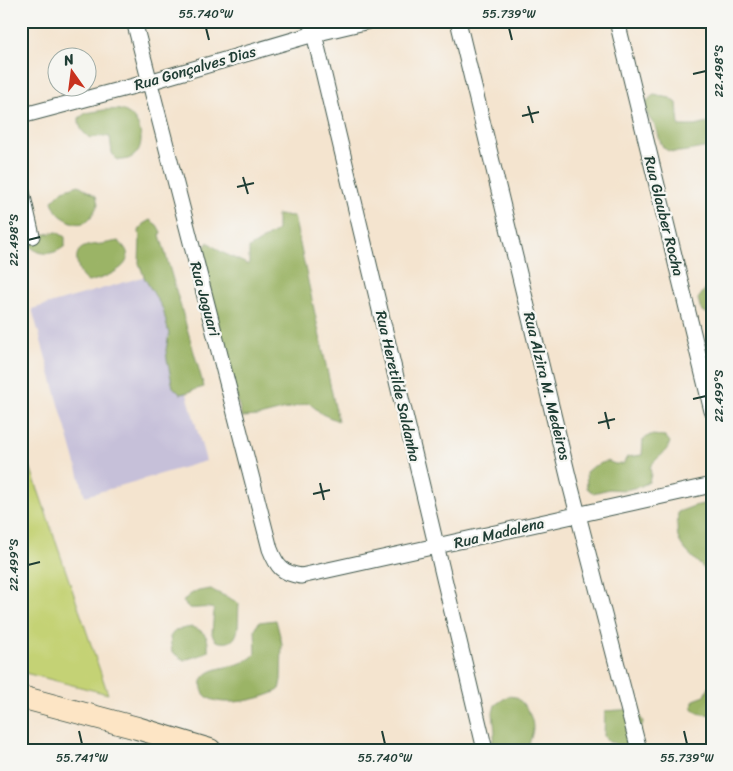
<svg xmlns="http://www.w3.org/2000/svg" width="733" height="771" font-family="Sriracha,sans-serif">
<rect width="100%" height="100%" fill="#f6f6f2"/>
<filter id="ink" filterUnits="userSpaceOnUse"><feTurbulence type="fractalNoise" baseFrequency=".02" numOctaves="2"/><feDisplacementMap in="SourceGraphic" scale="10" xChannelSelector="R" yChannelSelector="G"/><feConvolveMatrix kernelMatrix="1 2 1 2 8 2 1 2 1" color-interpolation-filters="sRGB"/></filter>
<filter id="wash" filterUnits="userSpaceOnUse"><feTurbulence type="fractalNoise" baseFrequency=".0096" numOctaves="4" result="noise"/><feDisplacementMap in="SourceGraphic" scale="20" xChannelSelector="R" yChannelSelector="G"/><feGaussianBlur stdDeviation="1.12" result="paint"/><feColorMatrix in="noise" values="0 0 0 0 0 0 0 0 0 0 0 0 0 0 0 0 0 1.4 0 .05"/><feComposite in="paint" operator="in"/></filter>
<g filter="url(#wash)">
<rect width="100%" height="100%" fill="#f4e4cf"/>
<!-- industrial -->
<path fill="#c6c0d9" d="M153,274L206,461L85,496L32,309Z"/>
<!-- green -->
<path fill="#c4d274" stroke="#728854" d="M21,440L108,694L21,672Z"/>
<!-- forest -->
<path fill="#9bb466" stroke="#5d784d" d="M654,95L670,98L677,103L679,126H695L712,122V147C701,147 678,155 669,151C659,148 660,136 656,128C652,121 646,116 646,107C646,101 649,98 654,95Z
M104,110C109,110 115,109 120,110C145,114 152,163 117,160L112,153L110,137L102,136L90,138C82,132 79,128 79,118L86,113Z
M79,185L96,196L98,204C91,220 83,230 66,219C58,215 55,210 52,201L63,190Z
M277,215L294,216L338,421L322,414L309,403L259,416L242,417L199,255L208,242L221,252L249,265V248L277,231Z
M150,220L157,225L161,232L160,235L204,387C195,389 189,393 180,394L173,387L167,359L166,350L169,334L163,309L145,279L139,263L140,239L139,231L143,224Z
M57,232L65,237V246C54,255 41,256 31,247L33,238L41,235Z
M118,241C146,263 106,278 88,282C81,277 80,274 78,266C72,246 88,245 102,244C108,243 113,242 118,241Z
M712,280V314H708L701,310L698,299Z
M650,435L665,436L670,442C667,454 656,457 650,467L651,474L649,482L641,486L625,490L609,489L593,493L587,488L586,472L592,467L607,461L615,464H623L627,457L642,455L643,440Z
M712,502V575C704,571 701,565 694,559C676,541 676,538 678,512L694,506Z
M211,589C220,595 230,597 239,604C237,620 244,649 216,641L212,634L214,609C205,606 198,609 189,608L183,602C190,591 199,591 211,589Z
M276,620L282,644L281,680L279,690C265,699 212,711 203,692C201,687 201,681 204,677C213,664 242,670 256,653L255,629L259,622Z
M192,627C205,631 209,637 208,651L201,655L184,660L172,652L170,637L175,630Z
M712,685V714C702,716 688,712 694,700L705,696L708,688Z
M508,696L516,697C526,705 536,720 532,734C531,740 528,743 528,750H490L495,732L493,713L495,705Z
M634,709L637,710L643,722L634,750H617L615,743L609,742L604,736L605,711Z"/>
</g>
<g filter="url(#ink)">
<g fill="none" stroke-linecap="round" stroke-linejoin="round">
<defs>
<path id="street" d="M134,21L270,549C277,567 282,573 301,576L712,485
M311,21L485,750
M458,21L569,480L639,750
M617,21L712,411
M21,116L149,82L314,34L369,21
M21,188L32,236"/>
<path id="secondary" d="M21,697L137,728L210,750"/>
</defs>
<!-- street casing -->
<use href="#street" stroke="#3f564b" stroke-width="17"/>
<!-- secondary casing -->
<use href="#secondary" stroke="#3f564b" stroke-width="24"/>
<!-- street -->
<use href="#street" stroke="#fff" stroke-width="15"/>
<!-- secondary -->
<use href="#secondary" stroke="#fde5c5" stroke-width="22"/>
</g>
</g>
<!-- ticks -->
<path fill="none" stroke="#1f3d34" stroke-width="2" d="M206,28L209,40M509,28L512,40M693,74L706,71M528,106L533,123M522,116L539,112M243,177L248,194M237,187L254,183M28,240L40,237M693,399L706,396M605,412L609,429M598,423L615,419M320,483L324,500M313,494L330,490M28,565L40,562M79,731L82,744M382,731L385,744M684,731L687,744"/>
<g text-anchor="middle" stroke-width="4.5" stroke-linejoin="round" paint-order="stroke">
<!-- street labels -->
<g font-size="15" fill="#1f3d34" stroke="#f6f6f2">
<text transform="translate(195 68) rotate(-16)" y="5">Rua Gonçalves Dias</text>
<text transform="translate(664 216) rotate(76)" y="5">Rua Glauber Rocha</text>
<text transform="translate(205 299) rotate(75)" y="5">Rua Jaguari</text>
<text transform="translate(398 386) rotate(77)" y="5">Rua Heretilde Saldanha</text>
<text transform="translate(547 386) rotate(76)" y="5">Rua Alzira M. Medeiros</text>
<text transform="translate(499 533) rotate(-13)" y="5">Rua Madalena</text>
</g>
</g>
<!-- margin -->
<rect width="733" height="771" fill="none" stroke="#f6f6f2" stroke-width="55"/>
<!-- north arrow -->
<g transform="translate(72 72) rotate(346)"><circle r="24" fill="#f6f6f2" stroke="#a0aca6"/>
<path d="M0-4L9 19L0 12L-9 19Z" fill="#c8321e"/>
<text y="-8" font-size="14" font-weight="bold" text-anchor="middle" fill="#1f3d34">N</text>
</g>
<rect x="28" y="28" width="678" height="716" fill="none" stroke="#1f3d34" stroke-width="2"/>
<g font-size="12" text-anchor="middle" fill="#1f3d34">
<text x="206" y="18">55.740°W</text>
<text x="509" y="18">55.739°W</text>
<text transform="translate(719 71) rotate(-90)" y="4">22.498°S</text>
<text transform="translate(14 240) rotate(-90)" y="4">22.498°S</text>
<text transform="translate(719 396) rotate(-90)" y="4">22.499°S</text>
<text transform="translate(14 565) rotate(-90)" y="4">22.499°S</text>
<text x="82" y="762">55.741°W</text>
<text x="385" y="762">55.740°W</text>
<text x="687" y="762">55.739°W</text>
</g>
</svg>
